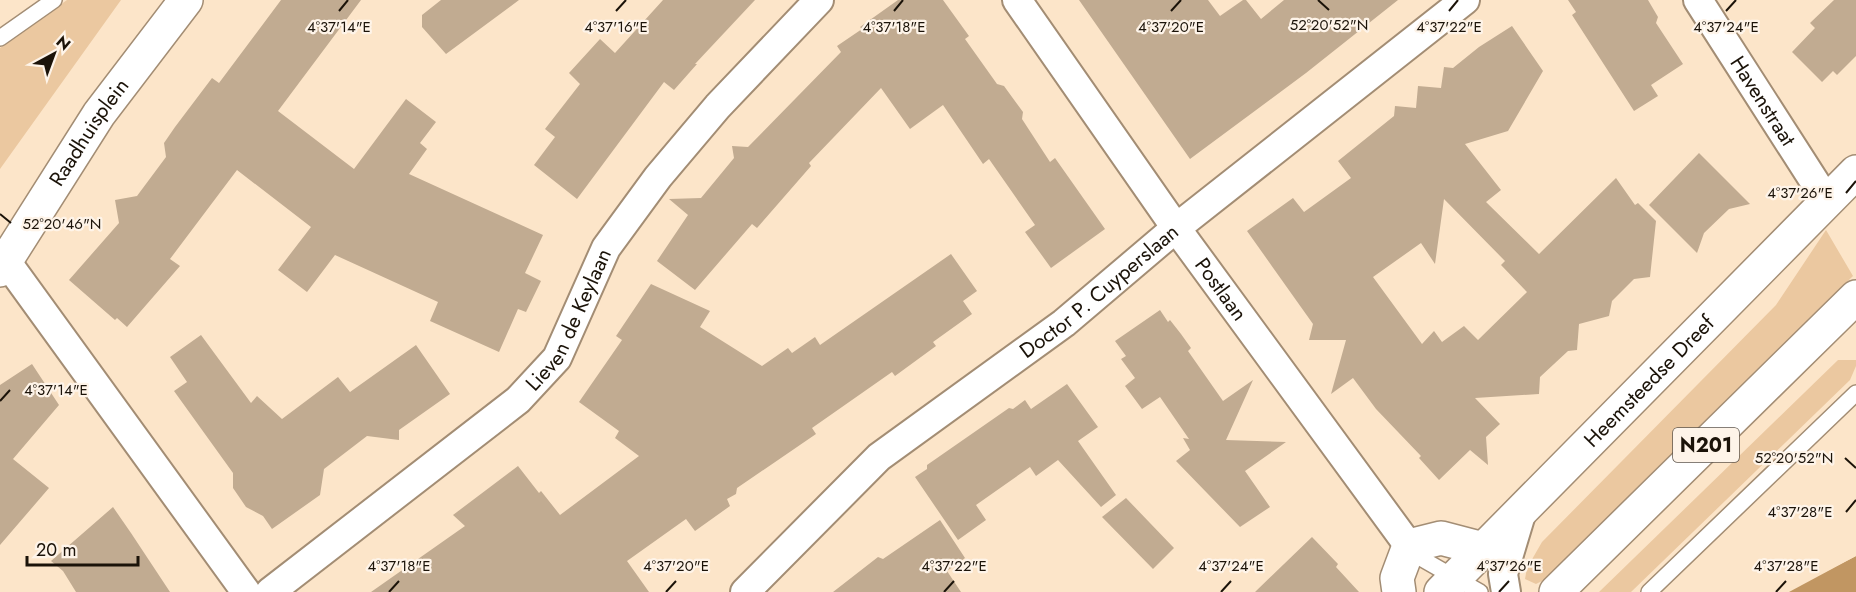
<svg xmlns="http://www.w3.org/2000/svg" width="1856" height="592" font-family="Jost,sans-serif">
<rect width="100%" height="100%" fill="#fce5c9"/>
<!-- green -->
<path fill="#ebc8a0" d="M67,0H121L0,169V48Z
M1826,230L1853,276L1544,580L1536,584L1525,579L1527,568L1542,542L1776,305Z
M1838,360H1856V366L1850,380L1631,592H1599Z"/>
<!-- water -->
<path fill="#c19662" d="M1856,556V592H1789Z"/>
<!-- pier -->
<path fill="#fce5c9" d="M1856,553V556L1786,592L1788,589Z"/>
<!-- building -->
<path fill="#c1ab91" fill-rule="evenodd" d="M281,0H361L278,111L354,169L406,99L436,122L420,143L427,149L409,174L543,235L525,273L541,281L526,312L518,309L499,352L430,321L438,302L335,255L307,292L278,270L311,227L237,170L170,259L180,266L127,327L117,318L115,320L69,280L119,223L115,200L137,196L166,157L164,143L175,127L212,78L219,83Z
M441,0H519L446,54L422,27V15Z
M663,0H755L695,64H697L674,90L664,82L577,199L534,165L555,137L545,129L580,84L569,73L600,39L615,53Z
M898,0H943L969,36L965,39L997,84L1004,86L1023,112L1022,119L1050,162L1055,158L1105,229L1051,268L1025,232L1035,225L989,159L983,164L943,105L910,129L881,88L809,163L811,166L757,228L752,224L695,290L657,261L688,215L669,199L701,198L734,158L732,146L748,147L841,52L837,46L862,29L860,27Z
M1079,0H1208L1220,16L1243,0H1246L1261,19L1284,0H1398L1306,73L1190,159Z
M1568,0H1648L1658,17L1656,23L1683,64L1651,85L1658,96L1634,111L1572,15L1576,12Z
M1834,0H1856V56L1837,75L1833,71L1822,82L1792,52L1815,28L1810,23Z
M1512,26L1543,71L1508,131L1465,144L1501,190L1486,202L1539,254L1616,178L1635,205L1638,203L1656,221L1650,277L1634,279L1612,301L1609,316L1579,324L1577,350L1568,351L1540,377L1539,394L1475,398L1500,424L1486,437L1488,465L1470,450L1439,480L1419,458L1421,456L1376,409L1353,378L1331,394L1346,340H1309L1313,324L1247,231L1293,198L1304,212L1351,178L1338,161L1394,116L1395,106L1416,108L1418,86L1441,88L1444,67L1453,68L1479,47ZM1444,199L1505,261L1501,265L1527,292L1478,340L1464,326L1442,342L1434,331L1422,344L1373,277L1421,243L1435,264Z
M1699,153L1750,204L1729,209L1704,233L1697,253L1649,205Z
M951,254L977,291L963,301L972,314L933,342L936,346L895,376L892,372L812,428L816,434L737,488L736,494L727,499L730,506L695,531L686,519L627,561L649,592H371L465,526L453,515L518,466L539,493L541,491L560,515L639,456L615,438L619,431L579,402L622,340L616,336L651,284L710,311L700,327L762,366L788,348L792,353L815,337L820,345Z
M1160,310L1168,322L1170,320L1181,334L1191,348L1188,351L1223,401L1253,380L1226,440L1286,442L1245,471L1270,507L1240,527L1176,461L1190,450L1183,438L1189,439L1160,397L1142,409L1125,386L1135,378L1121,359L1126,356L1115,341Z
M201,335L251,403L257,396L282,419L338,377L350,392L416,345L450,394L399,430V440L367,436L324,469L320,495L272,529L263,516L246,507L233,488V473L174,391L187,382L170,357Z
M32,364L59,405L13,459L49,488L0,545V385Z
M1067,384L1098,427L1078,441L1116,495L1101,507L1058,460L1036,476L1030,467L976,505L986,520L958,540L915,477L927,469V465L1009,408L1013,409L1025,400L1031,409Z
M1126,498L1174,548L1153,569L1102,517Z
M113,507L131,533L170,592H76L63,571L51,561Z
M940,520L965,558L947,571L961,592H833L878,557L883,559Z
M1312,537L1338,564L1336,567L1359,592H1255Z"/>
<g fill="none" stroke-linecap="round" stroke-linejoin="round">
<defs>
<path id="service" d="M0,38L54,0
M1417,556L1480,592
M1649,592L1856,393"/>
<g id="minor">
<path id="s1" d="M1017,0L1176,228L1409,546"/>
<path id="s2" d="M1698,0L1827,201"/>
<path d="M6,261L246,592"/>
<path id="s3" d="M270,592L518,400L557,358L606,248L658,177L718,106L819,0"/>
<path id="s4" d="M745,592L879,457L1064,323L1176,228L1465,0"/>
<path d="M1506,592L1503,574L1522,511"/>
</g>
<g id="tertiary">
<path id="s5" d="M0,270L99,114L186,0"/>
</g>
<g id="primary">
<path d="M1399,592L1397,578L1409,546L1441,538L1483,549"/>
<path id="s6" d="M1441,592L1856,172"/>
<path d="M1556,592L1856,297"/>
</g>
</defs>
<!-- service casing -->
<use href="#service" stroke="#a38d74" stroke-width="18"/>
<!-- minor casing -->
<use href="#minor" stroke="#a38d74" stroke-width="32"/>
<!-- tertiary casing -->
<use href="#tertiary" stroke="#a38d74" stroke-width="36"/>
<!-- primary casing -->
<use href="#primary" stroke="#a38d74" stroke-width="36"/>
<!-- service -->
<use href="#service" stroke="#fff" stroke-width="15"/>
<!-- minor -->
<use href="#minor" stroke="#fff" stroke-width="28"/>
<!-- tertiary -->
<use href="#tertiary" stroke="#fff" stroke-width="33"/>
<!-- primary -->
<use href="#primary" stroke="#fff" stroke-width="33"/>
</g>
<!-- ticks -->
<path fill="none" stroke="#1b1309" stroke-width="2" d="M1318,0L1329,10M339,11L348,0M616,11L626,0M894,11L903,0M1171,11L1181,0M1449,11L1458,0M1726,11L1736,0M1846,193L1856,181M0,214L11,223M0,401L10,390M1845,458L1856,468M1846,512L1856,500M389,592L399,581M666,592L676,581M944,592L954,581M1221,592L1231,581M1499,592L1509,581M1776,592L1786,581"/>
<g text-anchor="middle" stroke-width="4.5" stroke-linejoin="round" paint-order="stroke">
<!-- shield labels -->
<rect fill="#fef4e9" stroke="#5f564c" stroke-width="1.5" x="1673" y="428" width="66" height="34" rx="4.5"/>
<g font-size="20" font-weight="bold" fill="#1b1309">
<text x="1706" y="452">N201</text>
</g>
<!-- street labels -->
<g font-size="21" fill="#1b1309" stroke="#fef4e9">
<text dy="7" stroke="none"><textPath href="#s2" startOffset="120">Havenstraat</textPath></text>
<text dy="7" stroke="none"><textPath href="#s5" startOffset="164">Raadhuisplein</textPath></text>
<text dy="7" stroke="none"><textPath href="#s4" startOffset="466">Doctor P. Cuyperslaan</textPath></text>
<text dy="7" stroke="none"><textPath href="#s1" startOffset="354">Postlaan</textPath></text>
<text dy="7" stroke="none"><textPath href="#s3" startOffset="410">Lieven de Keylaan</textPath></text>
<text dy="7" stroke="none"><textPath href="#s6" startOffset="296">Heemsteedse Dreef</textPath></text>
</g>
</g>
<g font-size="15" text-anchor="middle" fill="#1b1309" stroke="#fef4e9" stroke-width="4.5" stroke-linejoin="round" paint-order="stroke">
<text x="1329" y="30">52°20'52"N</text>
<text x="339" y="32">4°37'14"E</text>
<text x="616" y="32">4°37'16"E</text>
<text x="894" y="32">4°37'18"E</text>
<text x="1171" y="32">4°37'20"E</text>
<text x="1449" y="32">4°37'22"E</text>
<text x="1726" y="32">4°37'24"E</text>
<text x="1800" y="198">4°37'26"E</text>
<text x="62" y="229">52°20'46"N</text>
<text x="56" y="395">4°37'14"E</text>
<text x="1794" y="463">52°20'52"N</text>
<text x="1800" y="517">4°37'28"E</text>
<text x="399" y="571">4°37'18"E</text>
<text x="676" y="571">4°37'20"E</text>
<text x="954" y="571">4°37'22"E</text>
<text x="1231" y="571">4°37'24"E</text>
<text x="1509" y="571">4°37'26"E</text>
<text x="1786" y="571">4°37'28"E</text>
</g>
<!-- north arrow -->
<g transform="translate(54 54) rotate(41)" stroke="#fef4e9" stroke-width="4.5" paint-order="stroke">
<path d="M0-4.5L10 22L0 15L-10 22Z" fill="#1b1309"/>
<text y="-9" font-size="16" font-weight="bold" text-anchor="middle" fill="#1b1309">N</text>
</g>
<!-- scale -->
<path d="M27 556v9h111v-9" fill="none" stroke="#1b1309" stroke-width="3"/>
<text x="36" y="556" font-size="18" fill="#1b1309" stroke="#fef4e9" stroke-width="4.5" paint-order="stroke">20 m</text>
</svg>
